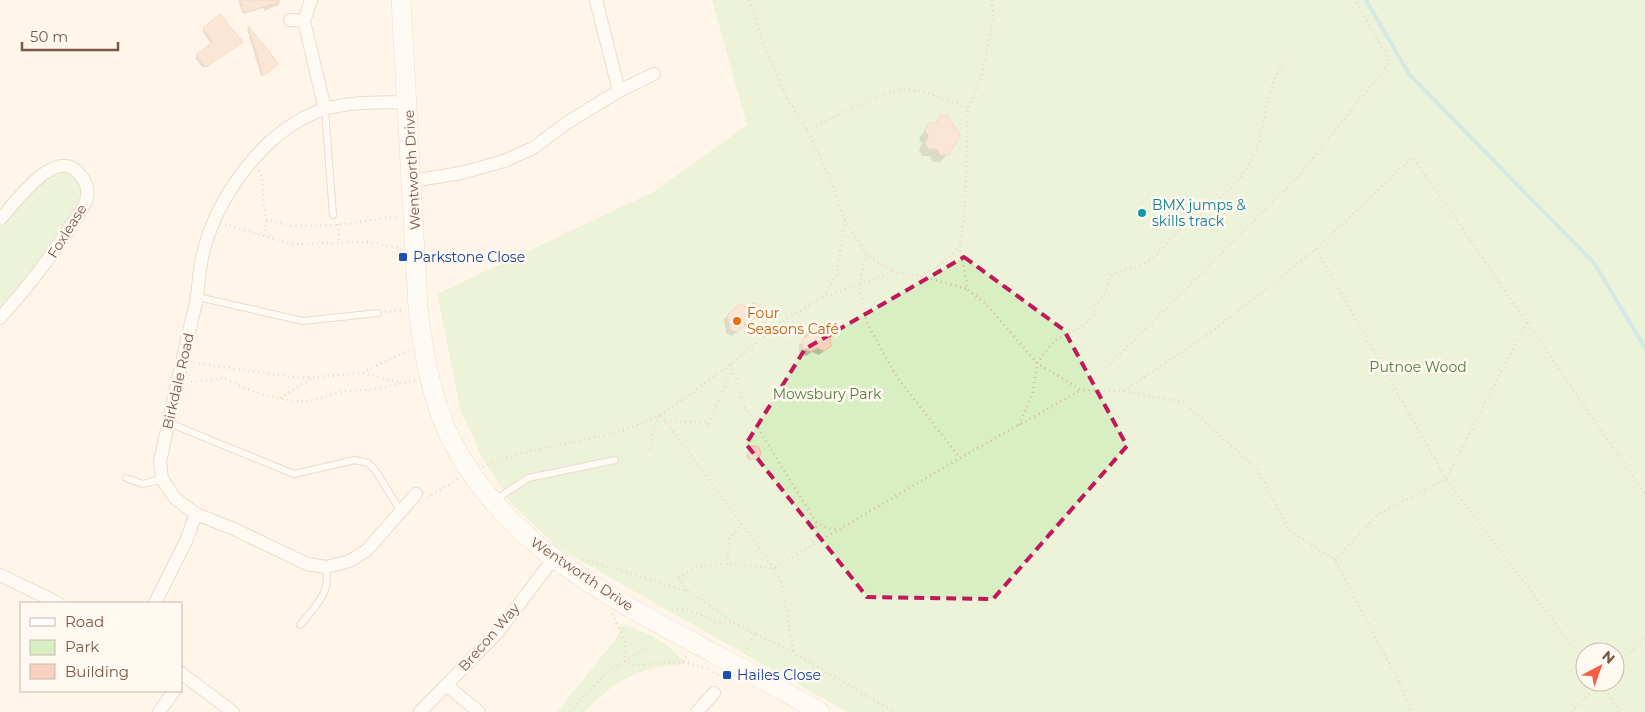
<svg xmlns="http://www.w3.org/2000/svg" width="1645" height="712" font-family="Montserrat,sans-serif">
<rect width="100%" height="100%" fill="#fff5e9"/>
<!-- green -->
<path fill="#d8efc4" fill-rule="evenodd" d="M712,0H1645V712H847L558,548L510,502L483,459L461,412L437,294L653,192L747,125ZM1585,652H1615V682H1585Z
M59,171L73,173L82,187C77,227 26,278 0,309V226L46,179Z
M621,624C649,633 667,640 685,664C635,669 620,677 584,712H557L618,636Z"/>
<!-- shadow -->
<path fill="#0003" d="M238,0H278L279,5L264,11L263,8L243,14Z
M220,16L239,44L203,68L195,58L212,45L202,31Z
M248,28L277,64L261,76L247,29Z
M940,117L948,154L940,162H933L930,156H922L919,150L922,144L919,138L930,124H934Z
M747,309L755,318L732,336L726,333L724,319L729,314Z
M809,329L835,333L829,339L825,350L819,355L812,352L806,356L799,353V345L804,340V334Z
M749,450L758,458L755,460H749L746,456Z"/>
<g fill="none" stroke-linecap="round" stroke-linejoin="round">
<!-- stream -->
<path stroke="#9fd8de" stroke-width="4" d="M1366,0L1409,74L1594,263L1645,348"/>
</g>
<!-- building -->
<path fill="#f7d1bd" stroke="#ecb59b" d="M240,0H279L280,2L244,13Z
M220,14L243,42L206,67L196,55L213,42L203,28Z
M248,26L279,64L263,76Z
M940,116H948L960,135L949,155H940L937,149H929L925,143L929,136L925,130L929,123H936Z
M753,303L760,306L761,314L737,332L730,329L728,314L740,304L747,307Z
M827,322L835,325L836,334L830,338L831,346L824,351L817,348L811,352L803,348L802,340L809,335L808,328L815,323L821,326Z
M750,446H758L761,452L759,458L751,459L747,453Z"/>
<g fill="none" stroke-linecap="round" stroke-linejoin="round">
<defs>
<path id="lane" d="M325,109L333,215
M198,297L303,321L378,313
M169,423L294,474L355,460L368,463L375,470L400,510
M126,478L143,484L162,479
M495,500L528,478L615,460
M300,625C316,605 331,594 326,567"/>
<path id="street" d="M311,0L304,21L325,109
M290,20L304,21
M619,91L654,74
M408,102C381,103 352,101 325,109C265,128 215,198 202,258C198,275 199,293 194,311C182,361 171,411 160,462L162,479L175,498L196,514L234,529L307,564L326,567L350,561L367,550L416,494
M412,181L461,173L504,161L533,148L568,122L619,91L596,0
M0,219C16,202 58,142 81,176C87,183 89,192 86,201C83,209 77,217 72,224C51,258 27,288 0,318
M0,575L58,603
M155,603L186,541L196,514
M181,673L233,712
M446,685L479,712
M159,712L174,691
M420,712L498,632L554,558
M697,712L714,693"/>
<path id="secondary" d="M401,0L418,307C423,351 431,399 451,439C504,546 616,601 717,655C752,673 786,693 820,712"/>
</defs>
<!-- lane casing -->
<use href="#lane" stroke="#d3bbac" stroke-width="8"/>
<!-- street casing -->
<use href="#street" stroke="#d3bbac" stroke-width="14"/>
<!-- secondary casing -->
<use href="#secondary" stroke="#d9bdab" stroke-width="20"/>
<!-- path -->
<path stroke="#ddb39f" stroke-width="2.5" stroke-dasharray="1 4" stroke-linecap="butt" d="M749,0L762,39L787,99L807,130L830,178L845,220L866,254L893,272
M992,0L993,19L982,75L968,108L965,204L960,247L968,290L985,303L1037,363L1081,390L1124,391L1218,327L1316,249L1413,157L1645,494
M807,130C832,119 878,92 904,90C925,89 948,101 967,108
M259,170C266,186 261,204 267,220L292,226L338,225L399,216
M225,224L291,244L368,242L399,248
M338,224L339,243
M263,236L267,220
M1316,249L1446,479L1585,663
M866,254L859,285L867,323L896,376L960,458
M920,276L941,264L960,247
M823,297L837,274L845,220
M385,312L402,310
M194,363L301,378L362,373L409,350
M731,364L745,407L816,522L817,533L812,544
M1106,368L1298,177L1390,62L1355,0
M363,373L402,383
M191,382L223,378L254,392L292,401L305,402L341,392L381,388L416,380
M1124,391L1183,402L1257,469L1289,530L1335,560L1398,680L1412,712
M280,398L312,378
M661,415L774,568L781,582L794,653
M665,421L706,422L708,427
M708,424L732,370
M1019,425L1033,392L1037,363L1054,341L1085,325L1093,315L1095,305L1106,291L1110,277C1124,268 1138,267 1152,259C1161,253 1166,241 1175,234C1202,211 1238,190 1253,157C1267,126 1264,89 1285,61
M650,450L653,432L660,416
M483,467L518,454L620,432L661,415L731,364L781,322L822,298L893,272L920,276L967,289
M427,498L458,479
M816,522L827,528L838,529
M583,559L687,591L735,623L794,653L894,712
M1335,560L1377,515L1446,479L1527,322
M727,564L729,539L742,525
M687,591L679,578L696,567L727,564L774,568L960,458L1081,390
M672,610C691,606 700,617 718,622C723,623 729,622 735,623
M612,614L625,640V662L639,665L683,662L687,655
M746,653L745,652L755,633
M683,662L708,669
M1615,667L1645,638
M713,672L731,682
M1599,682L1621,712
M570,712L606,673L653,643
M1571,712L1600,682"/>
<!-- lane -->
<use href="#lane" stroke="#fff" stroke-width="6"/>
<!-- street -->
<use href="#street" stroke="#fff" stroke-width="12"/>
<!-- secondary -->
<use href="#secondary" stroke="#fff" stroke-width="19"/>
</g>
<!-- marked area -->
<path d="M0 0H1645V712H0ZM964,257L1064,330L1127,446L993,599L867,597L746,444L805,349Z" fill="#fff5e9" fill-opacity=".55" fill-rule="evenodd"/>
<path fill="none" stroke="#c2185b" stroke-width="4" stroke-dasharray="10 6" stroke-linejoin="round" d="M964,257L1064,330L1127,446L993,599L867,597L746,444L805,349Z"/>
<!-- markers -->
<circle fill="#0f9aa8" stroke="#fff9f1" stroke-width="2" cx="1142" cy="213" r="5"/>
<g fill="#1a4fb4" stroke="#fff9f1" stroke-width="2">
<rect x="398" y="252" width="10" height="10" rx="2.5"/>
<rect x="722" y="670" width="10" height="10" rx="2.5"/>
</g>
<circle fill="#e8710a" stroke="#fff9f1" stroke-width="2" cx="737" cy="321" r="5"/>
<g text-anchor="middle" stroke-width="5" stroke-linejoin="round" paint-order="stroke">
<!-- street labels -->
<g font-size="14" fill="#7d5848" stroke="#fff9f1">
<text transform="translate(412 170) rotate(-93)" y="5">Wentworth Drive</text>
<text transform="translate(67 231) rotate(-58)" y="5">Foxlease</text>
<text transform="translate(178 381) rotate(-77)" y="5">Birkdale Road</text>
<text transform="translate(582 574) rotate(34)" y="5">Wentworth Drive</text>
<text transform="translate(489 637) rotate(-49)" y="5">Brecon Way</text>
</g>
<!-- culture labels -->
<g font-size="14" fill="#0d838f" stroke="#fff9f1" text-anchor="start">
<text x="1152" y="210">BMX jumps &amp;<tspan x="1152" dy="16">skills track</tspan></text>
</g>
<!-- transit labels -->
<g font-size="14" fill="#164399" stroke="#fff9f1" text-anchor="start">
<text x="413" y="262">Parkstone Close</text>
<text x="737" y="680">Hailes Close</text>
</g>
<!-- food labels -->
<g font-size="14" fill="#c56008" stroke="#fff9f1" text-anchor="start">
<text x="747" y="318">Four<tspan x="747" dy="16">Seasons Café</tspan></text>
</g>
<!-- park labels -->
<g font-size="14" fill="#537e3c" stroke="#fff9f1">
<text x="1418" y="372">Putnoe Wood</text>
<text x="827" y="399">Mowsbury Park</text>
</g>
</g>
<!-- legend -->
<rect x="20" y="602" width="162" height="90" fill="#fff9f1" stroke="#cbb9ad"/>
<rect x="30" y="618" width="25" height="8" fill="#ffffff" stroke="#cbb9ad"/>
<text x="65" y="627" font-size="15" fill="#7d5848">Road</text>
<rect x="30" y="640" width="25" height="15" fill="#d8efc4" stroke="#cbb9ad"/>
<text x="65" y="652" font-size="15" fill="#7d5848">Park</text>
<rect x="30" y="664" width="25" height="15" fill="#f7d1bd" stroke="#cbb9ad"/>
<text x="65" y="677" font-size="15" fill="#7d5848">Building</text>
<!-- north arrow -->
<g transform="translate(1600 667) rotate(41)"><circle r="24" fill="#fff9f1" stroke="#cbb9ad"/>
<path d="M0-4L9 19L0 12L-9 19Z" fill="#f55f41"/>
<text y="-8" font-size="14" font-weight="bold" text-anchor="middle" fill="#7d5848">N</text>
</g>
<!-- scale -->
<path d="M22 42v8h96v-8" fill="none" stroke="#7d5848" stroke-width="2.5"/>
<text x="30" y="42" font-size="15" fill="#7d5848" stroke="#fff9f1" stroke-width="4" paint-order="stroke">50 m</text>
</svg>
